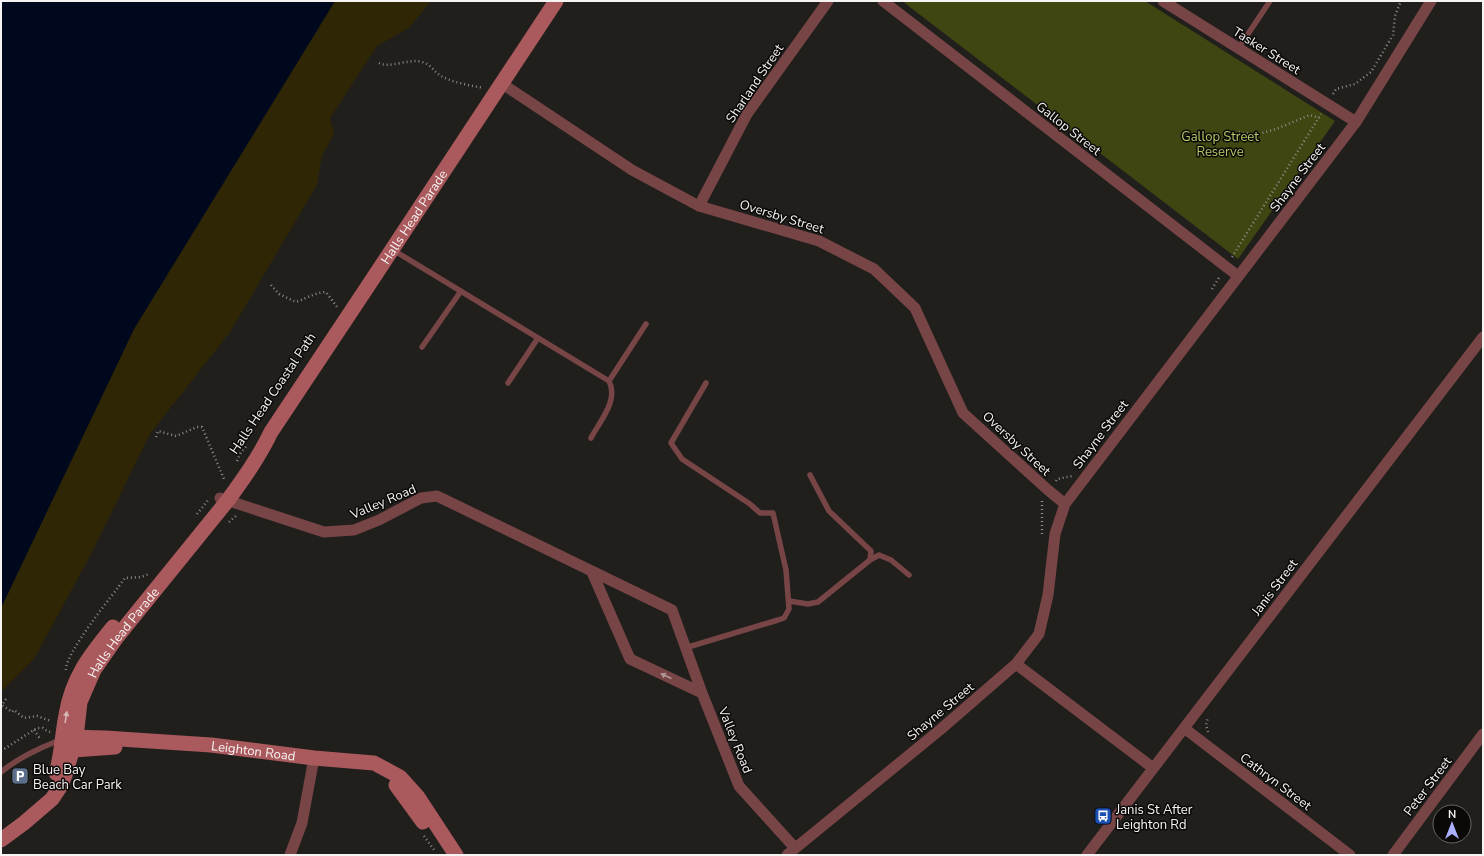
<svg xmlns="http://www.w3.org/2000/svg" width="1484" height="856" font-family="'Nunito Sans',sans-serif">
<rect width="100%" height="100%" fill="#211f1c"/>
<!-- green -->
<path fill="#3f4611" d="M902,1H1145L1335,121L1238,259Z"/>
<!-- sand -->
<path fill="#2e2605" d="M335,1H431L409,28L377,46L330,118L334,134L322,156L317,185L230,332L150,434L90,556L34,659L1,692V608L134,329Z"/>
<!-- water -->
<path fill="#00081e" d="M1,1H335L134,329L1,608Z"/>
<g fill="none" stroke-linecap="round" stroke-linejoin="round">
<!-- path -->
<path stroke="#8e8c8a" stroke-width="2.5" stroke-dasharray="1 3" stroke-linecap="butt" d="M379,63C389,69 409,58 422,62C431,64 434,72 441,76C454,83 469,85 483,88
M1333,94L1336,89L1355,84L1371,72L1393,35L1395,16L1401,1
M1239,132L1255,135L1276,129L1310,115L1319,118
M1232,257L1321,114
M271,285L279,294L296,302C307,298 314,293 326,292L337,307
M1212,289L1220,276
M156,437L158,431L176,436L197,427H202L224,479
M237,461L241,452L247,446
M1056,481L1057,479L1072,476
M197,514L209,499
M229,522L237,515
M1042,534V501
M66,670C65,653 113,595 125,578L141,577L149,574
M6,699L2,705L12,712L14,710L24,718L37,716L51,721
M34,730L39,737H41
M1208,732L1206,725L1208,717
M1,751L37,728H43L47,731L50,732
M424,836L434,850"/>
<!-- lane -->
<path stroke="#784547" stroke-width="5.5" d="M1238,49L1270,1
M393,250L609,381C619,400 600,421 591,438
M422,347L461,291
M609,381L646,324
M508,383L538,338
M870,560L879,555L891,560L909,575
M789,601L808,604L818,602L870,560L871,551L829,511L810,475
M685,648L778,620L784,618L789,609L786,570L773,513H760L750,504L682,459L671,443L706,383
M1,772C12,763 26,755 39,749C46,745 53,744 60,739"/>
<!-- street -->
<path stroke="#784547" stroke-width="11" d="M883,1L1238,276
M1163,1L1356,122
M501,83L632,170L699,206L819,241L874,269L915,308L963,413L1048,490L1065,504
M699,206L747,114L828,1
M220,498L324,532L354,530L379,520L421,498L437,496L672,610L702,693L739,786L795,848
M592,572L630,659L702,693
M1016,664L1153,768
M1184,728L1350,855
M290,855L302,823L314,758
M787,855L941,729L1016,664L1039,634L1048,595L1055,534L1065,504L1356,122L1431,1
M1087,855L1483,337
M1393,855L1483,734"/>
<!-- secondary -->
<g stroke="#aa595d" stroke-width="15">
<path id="s1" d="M66,737L105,738L211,745L314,758L374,763L400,777L418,797L456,855"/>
<path d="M63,749L73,750L115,747"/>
<path d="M56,773C62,754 62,734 66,715C72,678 90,655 113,627"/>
<path d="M396,785L423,822"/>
<path id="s2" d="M1,840L24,823L52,799L60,787L65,775L76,738L80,702L94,670L117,637L228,500C244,478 259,457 271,432C367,289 460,145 556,1"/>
</g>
</g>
<!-- one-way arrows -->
<defs><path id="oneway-solid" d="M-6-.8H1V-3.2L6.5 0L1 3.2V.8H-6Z"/></defs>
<use fill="#b19494" href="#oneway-solid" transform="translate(666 676) rotate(-155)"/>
<use fill="#d8b6b6" href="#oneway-solid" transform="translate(66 717) rotate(-81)"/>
<!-- icons -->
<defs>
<symbol id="parking-square" viewBox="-11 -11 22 22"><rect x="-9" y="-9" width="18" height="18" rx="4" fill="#5c6f8a" stroke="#0a0908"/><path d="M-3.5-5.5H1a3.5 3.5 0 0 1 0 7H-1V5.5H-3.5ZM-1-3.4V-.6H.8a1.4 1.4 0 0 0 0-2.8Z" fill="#fff"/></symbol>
<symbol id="bus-square" viewBox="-11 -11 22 22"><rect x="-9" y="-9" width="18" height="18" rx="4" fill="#1a4fb4" stroke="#0a0908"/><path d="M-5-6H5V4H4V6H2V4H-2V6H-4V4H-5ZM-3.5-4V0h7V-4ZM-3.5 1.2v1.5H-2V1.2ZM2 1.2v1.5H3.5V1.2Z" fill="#fff"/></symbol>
</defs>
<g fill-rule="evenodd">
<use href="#parking-square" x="10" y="766" width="20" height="20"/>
<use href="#bus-square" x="1093" y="806" width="20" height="20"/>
</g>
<g text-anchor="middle" stroke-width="3" stroke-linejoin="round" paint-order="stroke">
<!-- street labels -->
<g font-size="13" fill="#f6f4f2" stroke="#0a0908">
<text transform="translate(1267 50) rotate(32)" y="5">Tasker Street</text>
<text transform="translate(754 83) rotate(-56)" y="5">Sharland Street</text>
<text transform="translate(1069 128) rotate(38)" y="5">Gallop Street</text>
<text transform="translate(1297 177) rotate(-53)" y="5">Shayne Street</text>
<text transform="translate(782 216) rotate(17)" y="5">Oversby Street</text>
<text dy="5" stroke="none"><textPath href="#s2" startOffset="758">Halls Head Parade</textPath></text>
<text transform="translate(272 393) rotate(-56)" y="5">Halls Head Coastal Path</text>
<text transform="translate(1100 434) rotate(-53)" y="5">Shayne Street</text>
<text transform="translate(1017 443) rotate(43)" y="5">Oversby Street</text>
<text transform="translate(383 501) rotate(-23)" y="5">Valley Road</text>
<text transform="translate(1274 587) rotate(-53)" y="5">Janis Street</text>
<text dy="5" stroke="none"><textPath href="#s2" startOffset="250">Halls Head Parade</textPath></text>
<text transform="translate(940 711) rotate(-40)" y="5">Shayne Street</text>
<text transform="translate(736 740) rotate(68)" y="5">Valley Road</text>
<text dy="5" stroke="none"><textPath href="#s1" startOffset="188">Leighton Road</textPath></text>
<text transform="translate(1276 781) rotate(37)" y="5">Cathryn Street</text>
<text transform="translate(1427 786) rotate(-53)" y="5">Peter Street</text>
</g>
<!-- park labels -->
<g font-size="13" fill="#b9c967" stroke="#0a0908">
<text x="1220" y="141">Gallop Street<tspan x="1220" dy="15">Reserve</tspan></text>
</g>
<!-- poi labels -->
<g font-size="13" fill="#f6f4f2" stroke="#0a0908" text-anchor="start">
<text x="33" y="774">Blue Bay<tspan x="33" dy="15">Beach Car Park</tspan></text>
<text x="1116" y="814">Janis St After<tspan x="1116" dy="15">Leighton Rd</tspan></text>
</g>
</g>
<!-- border -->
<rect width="1484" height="856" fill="none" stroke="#f6f4f2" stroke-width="4"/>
<!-- north arrow -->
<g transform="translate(1452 824)"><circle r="19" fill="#0a0908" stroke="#686766"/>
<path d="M0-3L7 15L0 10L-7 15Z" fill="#aab0fb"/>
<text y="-6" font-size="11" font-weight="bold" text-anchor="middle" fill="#f6f4f2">N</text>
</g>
</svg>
